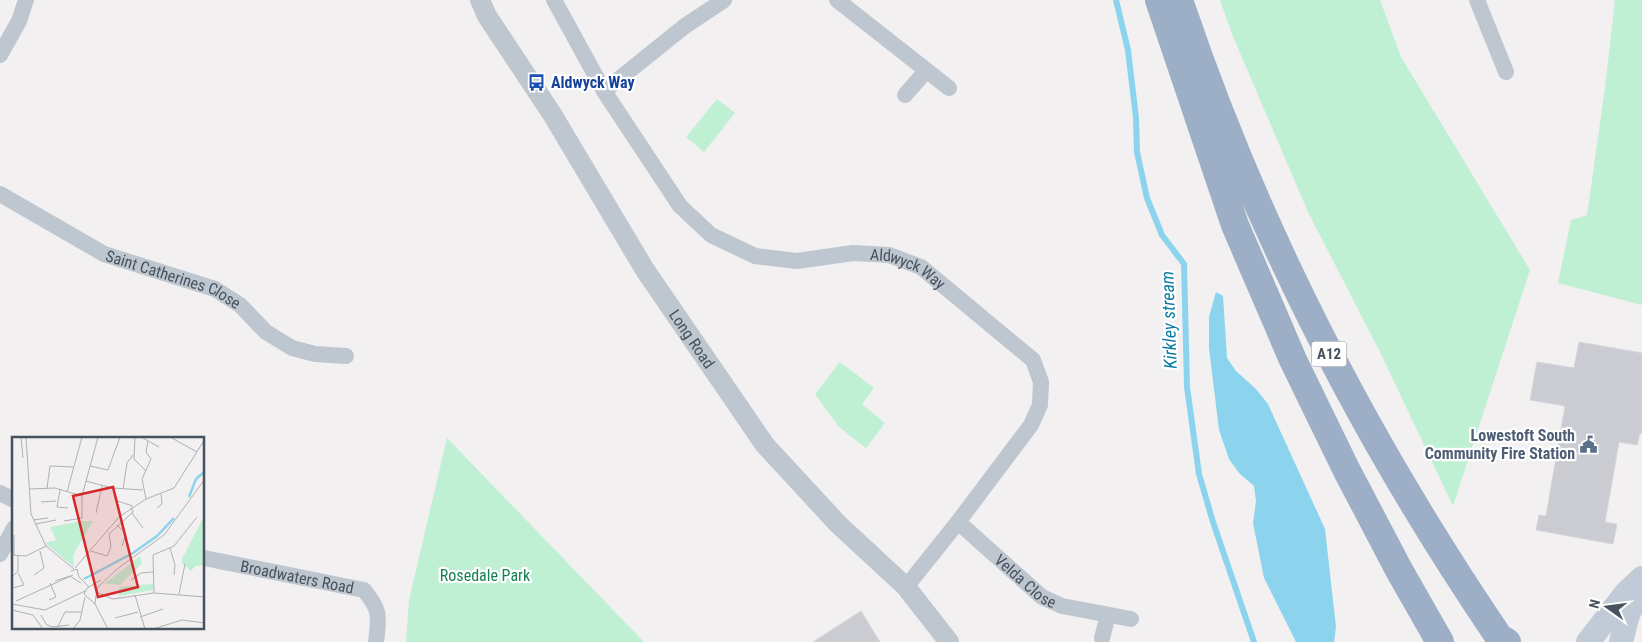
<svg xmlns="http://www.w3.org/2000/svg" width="1642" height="642" font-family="'Roboto Condensed',sans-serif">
<rect width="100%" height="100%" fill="#f2f0f0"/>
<!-- green -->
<path fill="#bff0d4" d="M1220,0H1380L1401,57L1530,270L1453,506L1380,352L1308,212L1232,34Z
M1615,0H1642V305L1558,283L1571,220L1587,215L1605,88Z
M717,99L735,113L704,152L686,137Z
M840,362L874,388L862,404L885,423L866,448L839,427L815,394Z
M447,438L644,642H406L409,600Z"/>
<!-- water -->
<path fill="#8cd4ed" d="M1216,292L1223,296L1227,358L1236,371L1256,389L1268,404L1325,529L1336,627L1334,642H1296L1264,578L1253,523L1256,501L1254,486L1239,473L1229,459L1219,430L1209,348V317Z"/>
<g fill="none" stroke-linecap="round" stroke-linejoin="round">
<!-- stream -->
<path stroke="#8cd4ed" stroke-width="6" d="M1116,0L1128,50L1136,118L1137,152L1147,198L1162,235L1184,264L1187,387L1199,474L1213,522L1254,642"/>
</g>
<!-- building -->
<path fill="#caccd2" stroke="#d4d6db" d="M1579,342L1642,353V434L1640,433L1637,445L1619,442L1605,522L1617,524L1613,544L1536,530L1539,515L1546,516L1565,406L1530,400L1537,362L1574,368Z
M861,611L880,642H813Z"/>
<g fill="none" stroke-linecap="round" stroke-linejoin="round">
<!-- minor -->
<g stroke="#bec6cf" stroke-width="16">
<path id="s1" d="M554,0L604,91L680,206L711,235L755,256L797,261L853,253L889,255L921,267L1033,360L1041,382L1040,405L1031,425L958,522L906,587"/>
<path d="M837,0L949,88"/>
<path d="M1477,0L1506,72"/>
<path d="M0,55L19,21L26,0"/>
<path d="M604,91L685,26L724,0"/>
<path d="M905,95L926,71"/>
<path id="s2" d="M0,194L104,254L215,289L240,305L266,332L292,348L315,354L346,356"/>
<path d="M0,493L14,500"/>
<path id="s3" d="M958,522L1042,597L1062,606L1131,619"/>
<path d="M0,554L14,528"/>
<path id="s4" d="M204,558L364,590C381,611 379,616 376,642"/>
<path d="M1102,638L1108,615"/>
</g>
<!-- tertiary -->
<path stroke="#bec6cf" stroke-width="20" id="s5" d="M480,0L487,16L552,114L645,270L765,445L838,524L906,587L949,642"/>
<!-- secondary -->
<path stroke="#c1cad7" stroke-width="24" d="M1588,642L1626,593L1642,578
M1621,642L1627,618L1640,586"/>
<!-- trunk -->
<path stroke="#9cafc7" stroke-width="28" d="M1159,0L1235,225L1293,360L1346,469L1399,570L1440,642
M1179,0C1255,226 1365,440 1499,637L1507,642"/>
</g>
<!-- icons -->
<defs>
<symbol id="bus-bare" viewBox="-9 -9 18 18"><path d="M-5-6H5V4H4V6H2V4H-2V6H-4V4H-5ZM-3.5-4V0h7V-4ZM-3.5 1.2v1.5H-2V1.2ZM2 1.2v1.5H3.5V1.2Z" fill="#1a4fb4" stroke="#fff" stroke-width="2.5" paint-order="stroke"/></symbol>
<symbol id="civic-bare" viewBox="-9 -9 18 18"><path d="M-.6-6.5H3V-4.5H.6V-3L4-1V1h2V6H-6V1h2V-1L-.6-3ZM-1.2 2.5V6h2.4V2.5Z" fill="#5c6f8a" stroke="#fff" stroke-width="2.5" paint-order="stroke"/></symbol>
</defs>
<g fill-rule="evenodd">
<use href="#bus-bare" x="524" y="70" width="25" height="25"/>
<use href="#civic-bare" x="1576" y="432" width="25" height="25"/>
</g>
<g text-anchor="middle" stroke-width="4.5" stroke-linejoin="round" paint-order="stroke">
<!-- shield labels -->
<rect fill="#fff" stroke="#7f868e" stroke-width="1" x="1311.5" y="341.5" width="35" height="25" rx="4"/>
<g font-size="15" font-weight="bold" fill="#48525e">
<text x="1329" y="359">A12</text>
</g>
<!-- transit labels -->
<g font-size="16" font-weight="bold" fill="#164399" stroke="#fff" text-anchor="start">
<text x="551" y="88">Aldwyck Way</text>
</g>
<!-- street labels -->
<g font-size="16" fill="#48525e" stroke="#fff">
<text dy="6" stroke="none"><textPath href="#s1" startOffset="490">Aldwyck Way</textPath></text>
<text dy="6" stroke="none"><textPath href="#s2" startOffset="194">Saint Catherines Close</textPath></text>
<text dy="6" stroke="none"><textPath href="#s5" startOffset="400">Long Road</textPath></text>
<text dy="6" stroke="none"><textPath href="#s4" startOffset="95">Broadwaters Road</textPath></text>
<text dy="6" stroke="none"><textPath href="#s3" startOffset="90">Velda Close</textPath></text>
</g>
<!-- service labels -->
<g font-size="16" font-weight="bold" fill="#4e5e75" stroke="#fff" text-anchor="end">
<text x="1575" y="441">Lowestoft South<tspan x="1575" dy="18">Community Fire Station</tspan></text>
</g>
<!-- park labels -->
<g font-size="16" fill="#178050" stroke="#fff">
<text x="485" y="581">Rosedale Park</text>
</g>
<!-- water labels -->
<g font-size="18" font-style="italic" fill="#0c7da5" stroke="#fff">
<text transform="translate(1169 320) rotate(-92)" y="6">Kirkley stream</text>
</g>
</g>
<!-- overview -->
<g transform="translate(12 437)">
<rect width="192" height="192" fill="#f2f0f0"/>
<path d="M192,79V128L183,129L179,134L170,126V122ZM70,84H81L61,118L62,130L33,106L44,103L38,90ZM128,119L130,126L108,148L92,147ZM141,147V153L107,159V150Z" fill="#bff0d4"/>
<path fill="none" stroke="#8cd4ed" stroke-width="2.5" d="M177,60L184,42L193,34M72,142L121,116L145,99L162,81"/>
<path fill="none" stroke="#aeb1b6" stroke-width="1" d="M9,0L11,21M14,0L19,77L34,109L62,132M123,0L122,22L134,34M129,0L147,10M158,0L185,15M136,4L134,15L139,22M78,29L96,33L108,0M74,44L100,51L131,53M35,51L38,29L61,30M18,52L43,51L70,59M111,52L115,26L121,18M48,53L45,70L56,71M55,55L70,0M104,60L105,64L121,69M134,62L130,42L139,22M29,65L44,64M145,71L150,67L149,57M84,76L90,49M120,76L131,91M21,83L36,81M52,84L70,81V59L86,0M24,87L44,83M105,88L114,97L110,109M2,98V118M158,111L163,128L162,138M79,114L95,119L99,110L97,97L121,75L119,70M0,118L14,119L34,109M63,131L107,80L134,62L162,51L193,2M59,134L65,132L67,140L77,150M22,138L32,131L28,114M0,140L6,134V119M89,143L75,151L72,157L83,167L96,192M119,143L129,136L141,135M43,144L58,139L69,146M0,151L12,148L6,136M84,155L101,162L142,156L193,160M142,156L141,118L162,109L185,80M167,157L173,127M123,158L133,192M37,163L44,160L38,146M4,164L61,138M0,167L33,173L73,154M83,167L85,151L105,132L152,98L193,42M0,173L21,178L31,192M29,178L34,187L40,190L57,188M128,180L151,172M103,181L126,175M46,189L53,175H69M61,192L68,183L73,160M141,192L170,183L193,186"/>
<path fill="#d62828" fill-opacity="0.15" stroke="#d62828" stroke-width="2.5" d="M101,50L126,150L86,160L61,59Z"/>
<rect width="192" height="192" fill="none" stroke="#48525e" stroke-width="2.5"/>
</g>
<!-- north arrow -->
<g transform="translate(1607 607) rotate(284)" stroke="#ffffff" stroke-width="4" paint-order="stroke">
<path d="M0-4L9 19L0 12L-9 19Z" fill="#48525e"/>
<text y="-8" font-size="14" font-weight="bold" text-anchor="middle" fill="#48525e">N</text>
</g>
</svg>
